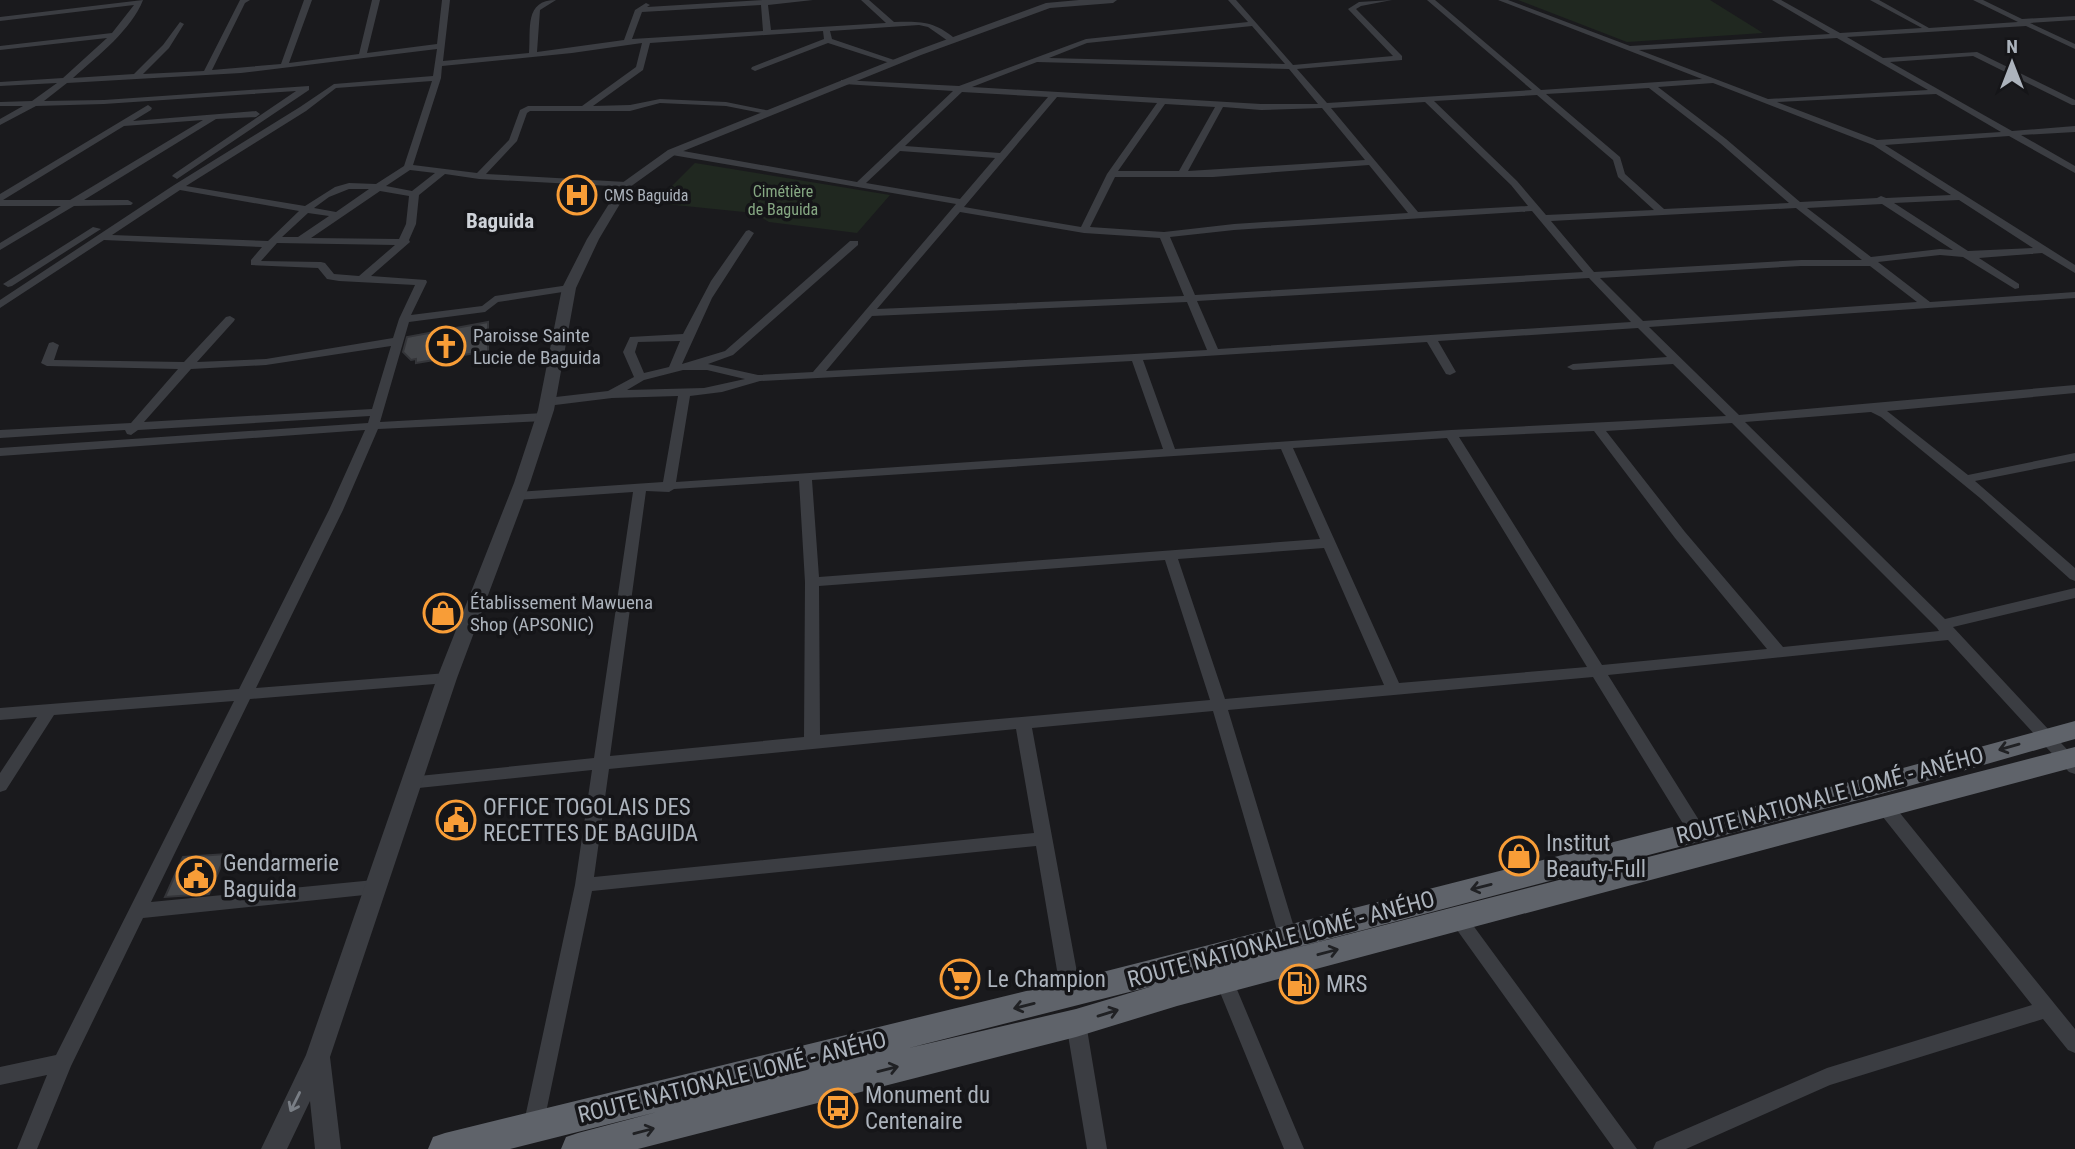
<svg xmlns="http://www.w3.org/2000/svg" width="2075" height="1149" font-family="'Roboto Condensed',sans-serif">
<rect width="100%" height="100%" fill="#1a1a1d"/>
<!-- green -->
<path fill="#202820" d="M1518,0H1710L1763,33L1627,42Z
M695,163L890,195L857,233L769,222L754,213L655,203Z"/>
<!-- building -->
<path fill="#44464a" stroke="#343539" stroke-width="2" d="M488,322V351L416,363V359L411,360L403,352L407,337Z
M226,854L209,894L165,897L183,857Z"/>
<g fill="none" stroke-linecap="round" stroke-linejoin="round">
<!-- minor -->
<path fill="#3b3d42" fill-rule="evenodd" d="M143,0C132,29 98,56 73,78L134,74L163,45L180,22L184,24L169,48L143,74L204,71L240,0H250L245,3L212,70L281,64L304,0H312L289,63L359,54L372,0H380L367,53L437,44L442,0H450L443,61L529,53C531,29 524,0 556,0L540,10L537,52L624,40L635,10L646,3L650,5L647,7L763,0H813L768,5L771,30L886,23L861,0H869L894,22C922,21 935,21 958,41L951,43L928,27L919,25L830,31L832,39L900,62L893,64L828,43L755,71L751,69L752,67L824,39L823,31L650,43L643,70L593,106L630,105L660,99L726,102L775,112L771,115L726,106L660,103L630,111H530L527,113L517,141L486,174L626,182L629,183V187L479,179L445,174L419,195L416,224L409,240L410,242L371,276L426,280L427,282L411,315L482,306L495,296L569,285L574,288L569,291L498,302L485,312L409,322L380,422L544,413L550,417L544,421L378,429L343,510L256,688L447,673L452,674L455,678L452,682L447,683L250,699L151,902L374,880L380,882L383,887L380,892L374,894L143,918L71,1066L37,1149H17L47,1075L0,1085V1067L56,1055L234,701L54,715L6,790L0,792V773L37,717L0,720V708L239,689L329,510L365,430L0,456V448L368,423L370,416L138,430L131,435L127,434L125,430L0,438V430L131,423L178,369L47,366L41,363L49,343L53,342L59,345L54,360L184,362L226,317L230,316L235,319L234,321L197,362L266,359L393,338L399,319L415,285L339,281L327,279L318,268L251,265V260L262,247L104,240L0,308V300L174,185L300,107L334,84L433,76L437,49L241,73L67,83L44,101L104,100L309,86V90L177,179L172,176L174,174L296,91L104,104L36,106L0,125V119L23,106H0V102L32,101L57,83L0,86V82L63,78L107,38L0,50V46L112,33L134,5L0,21V17ZM761,5L763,31L632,39L642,12ZM642,43L636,67L582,106H528L520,110L509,140L477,173L413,165L441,78L442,66L572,53ZM432,81L404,166L376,184L349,183L335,187L305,206L186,186L306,111L336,88ZM410,170L435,173L412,191L386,186ZM349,189H369L336,212L314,208L329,197ZM180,190L299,211L268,241L112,235ZM380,191L409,196L406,224L399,239L311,238ZM308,213L329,216L298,237H282ZM277,243L395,245L359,276L334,274L325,263L321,262L261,261ZM391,346L372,409L144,422L191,369L266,365Z
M1228,0H1236L1293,65L1393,56L1348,9L1359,2L1392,0L1361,6L1356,9L1402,56V60L1297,69L1327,103L1532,90L1427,0H1435L1541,90L1702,79L1498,0H1508L1630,46L1830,34L1772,0H1781L1840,33L1922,28L1870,0H1879L1929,28L2018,22L1973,0H1983L2022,19L2075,16V20L2030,23L2075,44V49L2026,26L1847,37L1883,58L1977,52L2075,100V105H2072L1973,56L1890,62L2012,131L2075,126V132L2021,135L2075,166V173L2009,136L1885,145L2075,265V273L2042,253L1979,258L2019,284V288L2015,289L1963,257L1940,255L1878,262L1930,302L2075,292V298L1649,327L1739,415L2075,385V393L1887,411L1968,475L2075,453V461L1975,481L2075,568V581L2070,579L1980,498L1881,417L1871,412L1745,422L1945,619L2075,588V598L1953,627L2075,758V774L2069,772L1948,640L1608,675L1702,825L1705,830L1702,835L1696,837L1690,835L1593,677L1228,710L1297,937L1294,942L1288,945L1282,942L1279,937L1213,711L1032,728L1081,994L1078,1000L1071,1002L1064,1000L1061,994L1036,846L592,891L543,1127L540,1134L533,1137L526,1134L523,1127L575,885L592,770L409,789L403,787L401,783L403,779L409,777L594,758L633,492L517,500L510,496L517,492L663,482L678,396L612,398L547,406L541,402L547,398L608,391L634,377L623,352L630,337L683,334L711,281L746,231L749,230L754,233L712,298L682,364L725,351L850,241H858V245L733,355L708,364L758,375L813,372L956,204L672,155L668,152L672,149L857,182L953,91L844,84H841V80L959,86L1086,39L1248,22ZM1252,26L1285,64L1049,58L1087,43ZM1837,38L1928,90L1768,99L1639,50ZM1037,62L1289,69L1318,104H1261L972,87ZM1713,83L1873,145L1951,195L1886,198L1881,196L1877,198L1800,202L1726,139L1658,87ZM1649,88L1720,143L1789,203L1664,209L1625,174L1620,157L1546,94ZM962,92L1048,97L1000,153L905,146ZM1936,94L2001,132L1877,140L1777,102ZM1537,95L1613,160L1618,177L1654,210L1546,215L1517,181L1434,101ZM1057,97L1157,103L1107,174L1081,227L964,207ZM1425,102L1511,185L1528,206L1418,212L1331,108ZM1165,104L1215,107L1179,171H1118ZM1223,107L1261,110L1322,108L1365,160L1188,171ZM900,151L995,158L960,199L866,183ZM1369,165L1408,213L1234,224L1164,232L1090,227L1115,177H1213ZM1959,200L2033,248L1968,251L1894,203ZM1882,204L1953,250L1940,249L1871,257L1807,208ZM1796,208L1862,260H1801L1594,272L1551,221ZM1532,211L1583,272L1195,295L1170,237L1234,230ZM960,212L1084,233L1160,238L1184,296L877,309ZM1801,266H1870L1917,302L1643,321L1600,278ZM1589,278L1631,322L1218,349L1197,301ZM1187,302L1207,350L826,371L872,316ZM1638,328L1667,357L1573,364L1567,367L1573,370L1673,364L1726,416L1451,430L1175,449L1143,360L1427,342L1446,374L1450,375L1456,372L1438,341ZM680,341L669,367L644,373L635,352L638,342ZM1132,361L1163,449L676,482L690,396L722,392L760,381ZM683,370H707L745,379L704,388L627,390L644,380ZM1732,423L1937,628L1939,631L1783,647L1685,532L1606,431ZM1594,431L1675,538L1767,649L1602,665L1459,437ZM1447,438L1587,667L1399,683L1293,448ZM1281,449L1320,539L819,577L812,480ZM799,481L805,582L804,737L610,756L646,491L669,492L674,489ZM1324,548L1384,685L1225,699L1178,559ZM1165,560L1210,700L820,735L819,586ZM1016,729L1034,833L594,877L609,769Z
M148,105L152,108L151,110L133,121L256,111L260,114L256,117L216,119L84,200H128L133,203L131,205L74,206L0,250V243L61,206H0V194ZM203,120L70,200H3L124,126Z
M93,227L101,229L12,286L8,287L3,284Z
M1885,801L1891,802L2075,1029V1053L2068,1050L2043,1019L1830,1085L1686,1149H1653L1656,1142L1827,1068L2032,1005L1879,812L1877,807L1879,802Z
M1458,910L1464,913L1637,1149H1614L1452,923L1449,918L1452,913Z
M1224,972L1231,974L1233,980L1304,1149H1284L1215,980L1217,974Z
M1076,1014L1083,1017L1086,1023L1107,1149H1087L1066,1023L1069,1017Z"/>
<!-- tertiary -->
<path fill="#3b3d42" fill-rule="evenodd" d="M1079,0H1117L1113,3L1050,8L921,55L676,154L630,187L599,239L576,288L554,410L530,483L457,678L330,1057L341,1149H315L310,1101L287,1149H261L306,1055L437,678L514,483L538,410L562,288L587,239L622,183L668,150L915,51L1046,3Z"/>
<!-- trunk -->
<path fill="#5f636a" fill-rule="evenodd" d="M2075,721V739L1881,794L1268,955L2075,747V767L1177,1006L1076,1037L638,1149H561L566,1137L578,1133L657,1112L510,1149H428L433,1137L445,1133L1071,980L1881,774ZM1153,986L1076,1009L909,1048Z"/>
</g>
<!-- one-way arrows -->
<defs><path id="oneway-shaft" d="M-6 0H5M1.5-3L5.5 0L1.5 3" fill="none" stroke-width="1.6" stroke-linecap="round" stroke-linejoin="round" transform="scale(1.75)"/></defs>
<g stroke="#202124">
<use href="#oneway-shaft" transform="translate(2009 747) rotate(164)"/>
<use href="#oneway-shaft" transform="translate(1481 887) rotate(166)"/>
<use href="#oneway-shaft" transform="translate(1328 952) rotate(-15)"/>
<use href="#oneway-shaft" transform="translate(1024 1006) rotate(166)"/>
<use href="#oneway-shaft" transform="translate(1108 1013) rotate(-17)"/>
<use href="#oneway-shaft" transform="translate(888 1069) rotate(-14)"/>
<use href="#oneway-shaft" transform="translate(644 1131) rotate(-15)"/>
</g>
<use stroke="#797e85" href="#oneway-shaft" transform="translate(295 1102) rotate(116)"/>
<!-- icons -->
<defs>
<symbol id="hospital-ring" viewBox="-11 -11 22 22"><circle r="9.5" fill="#151518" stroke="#f89d37" stroke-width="1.5"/><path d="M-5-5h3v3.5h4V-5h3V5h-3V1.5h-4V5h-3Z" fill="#f89d37"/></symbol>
<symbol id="church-ring" viewBox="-11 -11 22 22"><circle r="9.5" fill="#151518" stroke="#f89d37" stroke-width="1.5"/><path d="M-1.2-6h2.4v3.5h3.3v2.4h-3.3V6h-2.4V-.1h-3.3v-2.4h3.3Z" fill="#f89d37"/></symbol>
<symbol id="shop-ring" viewBox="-11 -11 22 22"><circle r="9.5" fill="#151518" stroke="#f89d37" stroke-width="1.5"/><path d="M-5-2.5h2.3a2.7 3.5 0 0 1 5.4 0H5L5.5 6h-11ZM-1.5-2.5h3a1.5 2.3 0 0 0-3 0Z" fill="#f89d37"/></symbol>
<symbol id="civic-ring" viewBox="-11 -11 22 22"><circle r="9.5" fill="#151518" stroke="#f89d37" stroke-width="1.5"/><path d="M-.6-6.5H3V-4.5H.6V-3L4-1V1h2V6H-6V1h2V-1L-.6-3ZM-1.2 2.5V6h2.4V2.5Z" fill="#f89d37"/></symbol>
<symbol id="supermarket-ring" viewBox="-11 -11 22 22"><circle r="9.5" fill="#151518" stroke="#f89d37" stroke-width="1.5"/><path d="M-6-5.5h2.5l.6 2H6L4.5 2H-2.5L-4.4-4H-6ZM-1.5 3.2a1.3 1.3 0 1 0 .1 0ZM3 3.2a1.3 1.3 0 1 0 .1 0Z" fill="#f89d37"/></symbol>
<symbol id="fuel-ring" viewBox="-11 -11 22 22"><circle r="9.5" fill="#151518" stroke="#f89d37" stroke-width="1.5"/><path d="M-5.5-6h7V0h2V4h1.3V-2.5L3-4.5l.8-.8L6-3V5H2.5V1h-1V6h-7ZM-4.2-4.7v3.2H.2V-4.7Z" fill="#f89d37"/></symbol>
<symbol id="bus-ring" viewBox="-11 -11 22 22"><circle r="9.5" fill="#151518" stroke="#f89d37" stroke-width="1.5"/><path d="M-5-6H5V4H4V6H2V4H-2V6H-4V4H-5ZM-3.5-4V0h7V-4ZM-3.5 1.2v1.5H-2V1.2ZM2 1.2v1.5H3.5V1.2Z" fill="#f89d37"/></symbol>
</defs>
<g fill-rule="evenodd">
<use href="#hospital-ring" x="555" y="173" width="44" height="44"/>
<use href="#church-ring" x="424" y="324" width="44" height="44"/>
<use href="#shop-ring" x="421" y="591" width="44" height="44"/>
<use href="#civic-ring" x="434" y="798" width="44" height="44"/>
<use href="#shop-ring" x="1497" y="834" width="44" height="44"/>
<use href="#civic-ring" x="174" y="854" width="44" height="44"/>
<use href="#supermarket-ring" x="938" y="957" width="44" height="44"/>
<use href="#fuel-ring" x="1277" y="962" width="44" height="44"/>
<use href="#bus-ring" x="816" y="1086" width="44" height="44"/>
</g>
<g text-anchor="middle" stroke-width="7" stroke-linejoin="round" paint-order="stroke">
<!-- far-park labels -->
<g font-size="16" fill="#86a883" stroke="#151518">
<text x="783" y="197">Cimétière<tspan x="783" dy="18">de Baguida</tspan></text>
</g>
<!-- far-poi labels -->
<g font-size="16" fill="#acb3bc" stroke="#151518" text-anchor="start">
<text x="604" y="201">CMS Baguida</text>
</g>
<!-- poi labels -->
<g font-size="19" fill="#acb3bc" stroke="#151518" text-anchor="start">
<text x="473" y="342">Paroisse Sainte<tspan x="473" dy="22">Lucie de Baguida</tspan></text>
<text x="470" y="609">Établissement Mawuena<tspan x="470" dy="22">Shop (APSONIC)</tspan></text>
</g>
<!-- far-district labels -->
<g font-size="21" font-weight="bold" fill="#ced2d8" stroke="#151518">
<text x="500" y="228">Baguida</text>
</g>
<!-- near-street labels -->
<g font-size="23" fill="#acb3bc" stroke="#151518">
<text transform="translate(1830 795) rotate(-15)" y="8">ROUTE NATIONALE LOMÉ - ANÉHO</text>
<text transform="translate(1281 939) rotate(-15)" y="8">ROUTE NATIONALE LOMÉ - ANÉHO</text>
<text transform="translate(732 1077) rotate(-14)" y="8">ROUTE NATIONALE LOMÉ - ANÉHO</text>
</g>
<!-- near-poi labels -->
<g font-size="23" fill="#acb3bc" stroke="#151518" text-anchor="start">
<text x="483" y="815">OFFICE TOGOLAIS DES<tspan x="483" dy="26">RECETTES DE BAGUIDA</tspan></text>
<text x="1546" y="851">Institut<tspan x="1546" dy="26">Beauty-Full</tspan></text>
<text x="223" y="871">Gendarmerie<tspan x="223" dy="26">Baguida</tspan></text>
<text x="987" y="987">Le Champion</text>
<text x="1326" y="992">MRS</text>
<text x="865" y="1103">Monument du<tspan x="865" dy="26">Centenaire</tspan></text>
</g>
</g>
<!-- north arrow -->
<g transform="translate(2012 63)" stroke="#151518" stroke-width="5" paint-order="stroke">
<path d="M0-5L12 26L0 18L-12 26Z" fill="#acb3bc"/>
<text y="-10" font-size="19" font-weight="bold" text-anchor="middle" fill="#acb3bc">N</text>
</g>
</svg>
